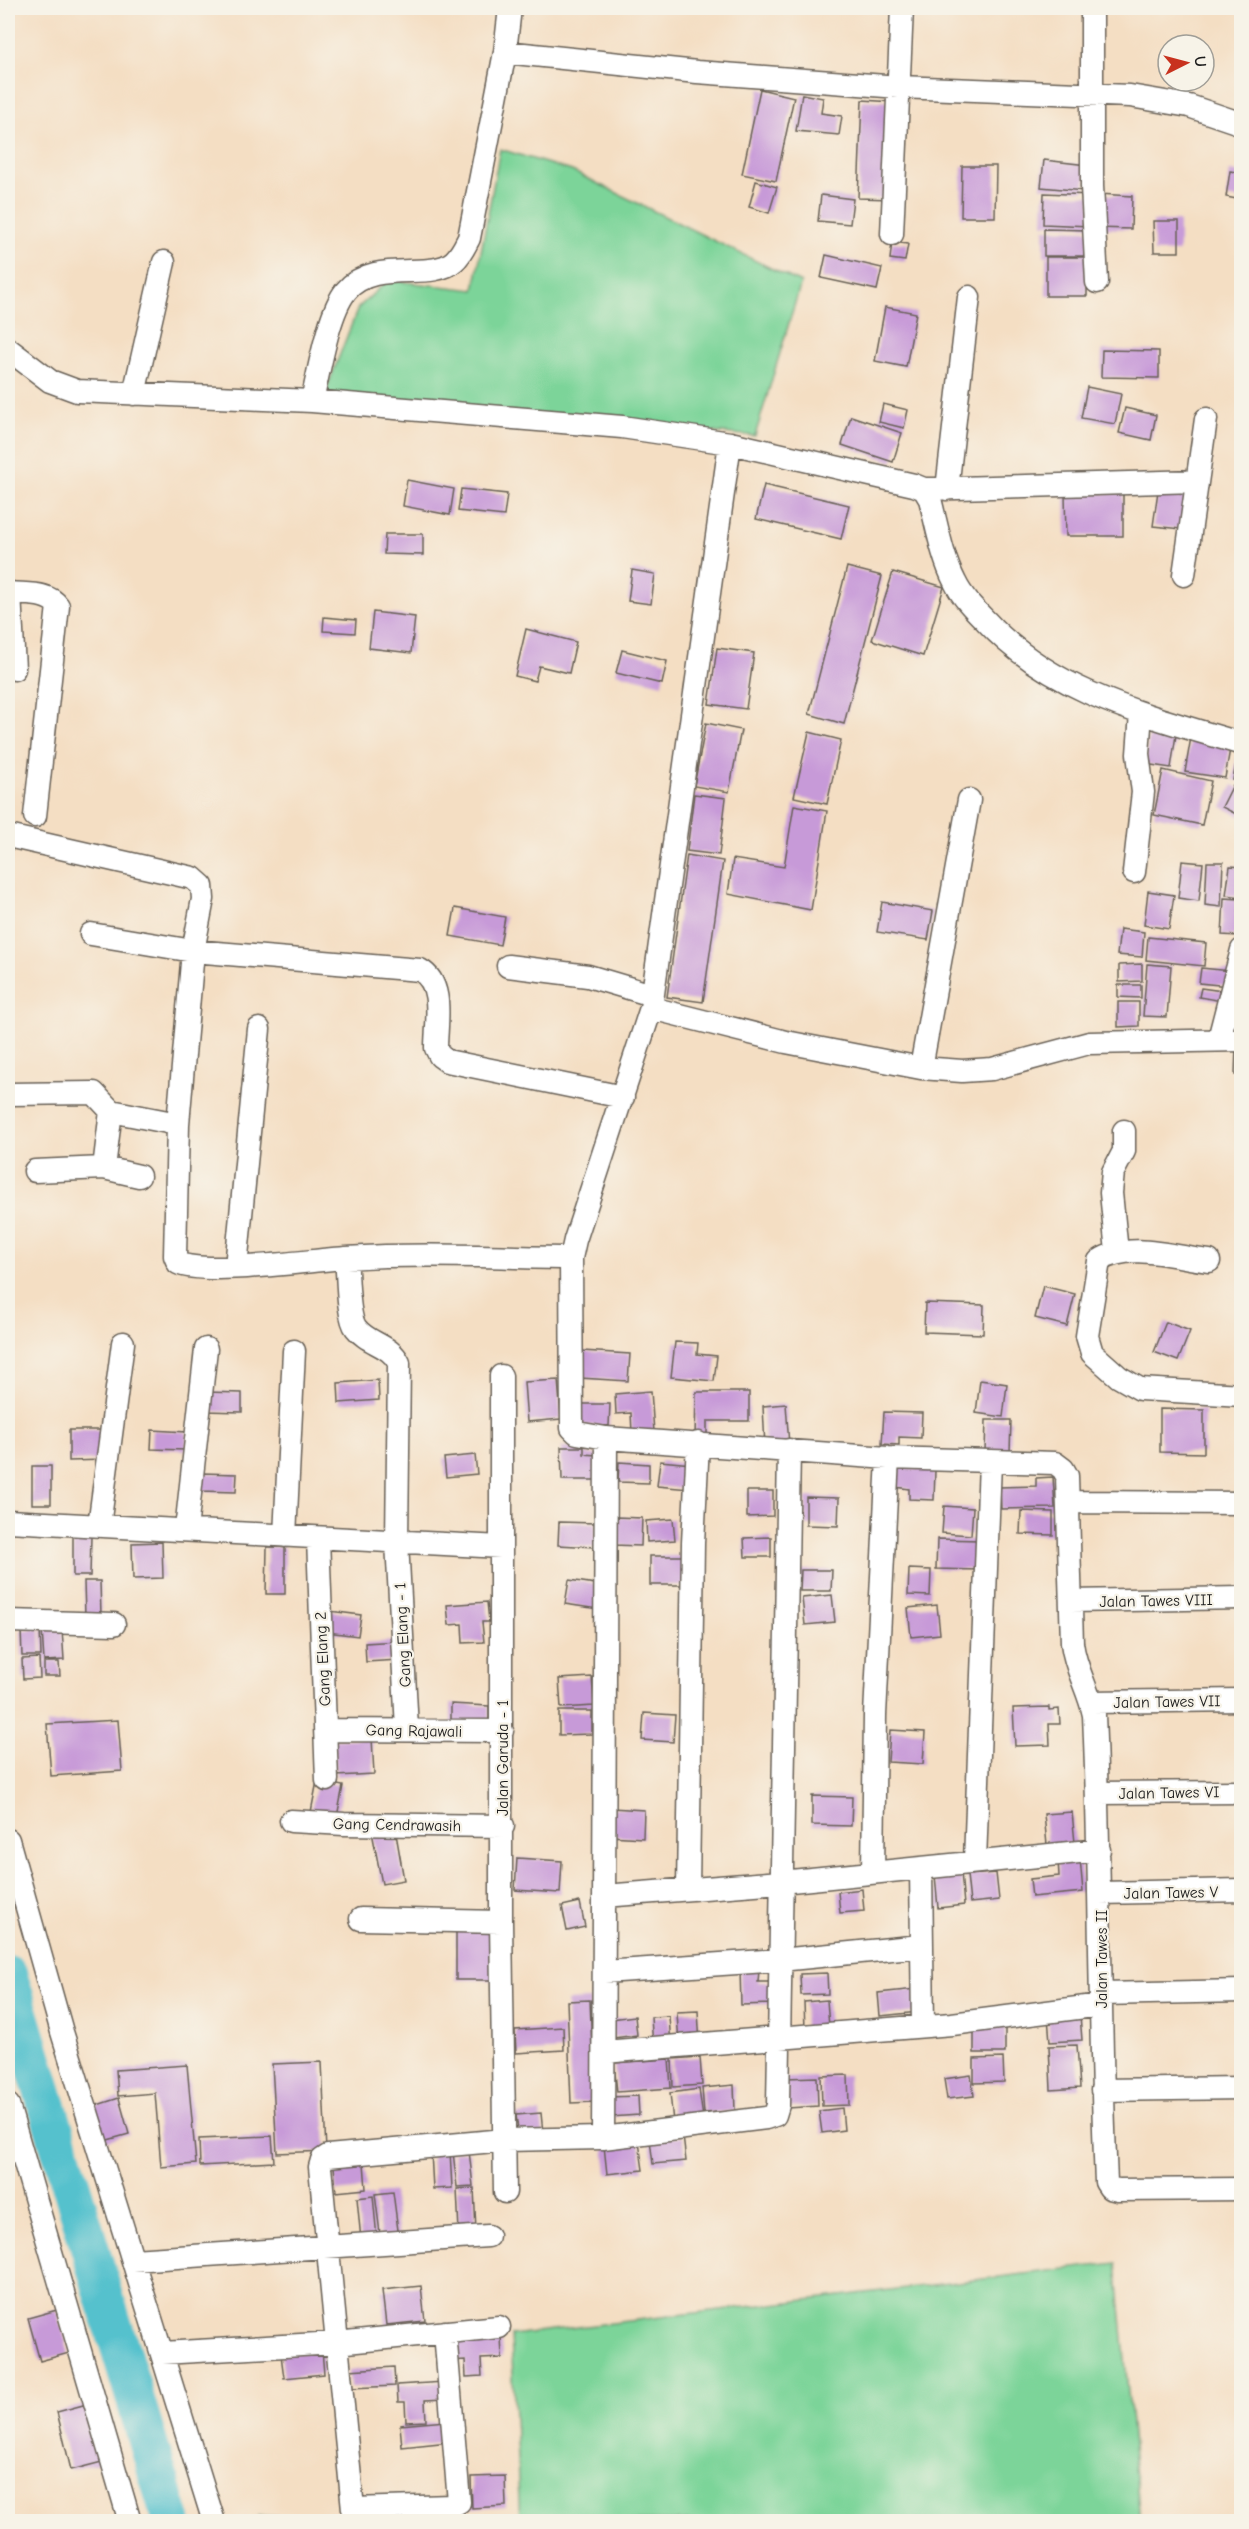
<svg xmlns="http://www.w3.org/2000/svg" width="1249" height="2529" font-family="'Comic Neue',sans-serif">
<rect width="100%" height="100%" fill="#f7f3e8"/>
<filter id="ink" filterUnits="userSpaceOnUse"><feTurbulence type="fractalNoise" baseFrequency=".0167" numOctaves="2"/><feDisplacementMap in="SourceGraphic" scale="12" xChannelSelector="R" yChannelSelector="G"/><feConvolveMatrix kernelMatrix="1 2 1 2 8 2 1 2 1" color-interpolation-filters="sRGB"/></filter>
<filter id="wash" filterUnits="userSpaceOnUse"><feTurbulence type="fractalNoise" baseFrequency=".008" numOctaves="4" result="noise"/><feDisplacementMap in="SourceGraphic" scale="24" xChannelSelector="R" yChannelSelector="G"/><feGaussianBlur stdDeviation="1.35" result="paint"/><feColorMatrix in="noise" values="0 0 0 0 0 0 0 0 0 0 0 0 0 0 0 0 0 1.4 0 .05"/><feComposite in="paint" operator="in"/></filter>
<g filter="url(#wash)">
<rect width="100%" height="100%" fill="#f4dec3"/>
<!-- green -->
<path fill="#7cd499" stroke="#4c785a" stroke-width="1.5" d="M500,149L572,171L801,283L755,436L323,398L358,308L388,280L474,290Z
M1116,2263L1140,2521H520L511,2335Z
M259,2516L356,2521H260Z"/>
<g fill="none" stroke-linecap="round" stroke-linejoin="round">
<!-- river -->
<path stroke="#54c1cd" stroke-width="39" d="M8,1975L172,2522"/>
</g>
<g id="blocks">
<!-- building -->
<path fill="#c79ad8" d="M760,89L794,97L776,181L742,174Z
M802,94L823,98L821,113L842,116L839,135L796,131Z
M862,100L894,102L891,199L858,198Z
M1044,160L1087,165L1084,191L1041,187Z
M962,166H996L995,217H961Z
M1230,171L1242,173V200L1226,197Z
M756,181L777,187L769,213L749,207Z
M1044,193L1091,195L1090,226L1043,224Z
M1098,194L1132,196L1131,229L1096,228Z
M821,195L853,199L850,224L818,221Z
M1153,221H1179V252H1154Z
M1044,229L1089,230L1088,256H1044Z
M892,242L908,244L905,261L890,259Z
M826,255L882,268L877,290L821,278Z
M1046,257H1087V296H1046Z
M885,307L916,313L906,367L875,361Z
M1102,350L1159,351V378L1101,377Z
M1087,387L1121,394L1115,424L1081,418Z
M883,404L908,410L904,428L879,422Z
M1125,408L1156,415L1151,440L1119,433Z
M851,416L902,433L893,462L842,445Z
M407,480L454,489L450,515L403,506Z
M764,485L849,505L841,539L756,519Z
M461,489L507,494L504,516L458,511Z
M1158,491L1186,494L1181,529L1153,526Z
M1123,493V536H1066L1065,494Z
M385,534H423V555L384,554Z
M847,567L882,576L844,724L809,714Z
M632,570L655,574L651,604L628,601Z
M893,572L944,587L923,656L872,640Z
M373,612L415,617L411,653L369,648Z
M324,617L356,620L355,633L323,631Z
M526,629L576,642L569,673L539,666L535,681L515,676Z
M717,648L754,653L746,709L709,704Z
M622,650L667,661L662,684L616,673Z
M706,723L741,730L729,792L694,786Z
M1151,725L1177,728L1171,768L1145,764Z
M809,732L841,740L827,804L794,797Z
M1191,737L1231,743L1225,778L1185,772Z
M1238,752L1242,753V781L1233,780Z
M1163,770L1211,781L1202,825L1154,815Z
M1233,785L1242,789V817L1222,807Z
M694,794L726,798L719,855L687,851Z
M794,805L827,811L811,910L728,894L733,859L784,867Z
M687,855L723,861L703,1002L667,997Z
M1182,861L1203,863L1199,901L1178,898Z
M1207,862H1223L1221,907L1205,905Z
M1230,866L1242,867V897L1226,895Z
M1148,891L1174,895L1169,929L1144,925Z
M1224,898L1239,899L1238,936L1222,935Z
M882,902L933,911L928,940L877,932Z
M455,908L505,917L500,945L450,936Z
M1120,929L1144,932L1142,957L1117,955Z
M1148,937L1206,943L1204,966L1146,960Z
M1142,964V981L1119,982V965Z
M1147,964L1171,966L1167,1017L1143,1016Z
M1201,968L1231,971L1229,986L1199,983Z
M1242,973V1028L1231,1026Z
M1118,985H1141V998L1118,997Z
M1201,988L1229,992L1227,1002L1199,997Z
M1118,1002H1139V1026L1118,1027Z
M1236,1045L1242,1046V1076L1235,1075Z
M1043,1286L1075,1294L1067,1326L1035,1318Z
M925,1303L984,1305L983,1334L924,1332Z
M1166,1322L1190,1331L1178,1361L1154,1352Z
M1240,1334H1242V1384H1237Z
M675,1342L698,1343L697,1354L717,1356L714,1381L671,1377Z
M582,1351L630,1354L628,1381L580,1378Z
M378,1380L379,1400L339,1403L338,1383Z
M558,1380L561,1419L527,1422L524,1382Z
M980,1380L1007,1384L1003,1417L976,1413Z
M651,1391L654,1432L632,1433L631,1413L616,1414L615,1394Z
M205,1392L242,1393V1412L204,1411Z
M696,1392H749V1421H707V1438H695Z
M582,1404H610L609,1426L581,1425Z
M786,1404L789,1445L765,1447L763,1406Z
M1160,1409L1204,1410V1453L1160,1452Z
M884,1412L922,1413L921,1438L899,1437V1445L882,1444Z
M986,1420H1011L1010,1452L985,1451Z
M69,1430H104V1460L69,1461Z
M152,1430L187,1432L186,1450L151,1449Z
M561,1447H584V1454L596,1455L597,1480H562Z
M475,1455L477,1474L446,1477L444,1458Z
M660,1461L692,1464L689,1489L657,1486Z
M619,1462L649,1464V1483L618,1482Z
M32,1466H51V1504H32Z
M891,1466L935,1470L934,1500L909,1499V1489L888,1486Z
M201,1473L237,1474L236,1492L200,1491Z
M1053,1477L1055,1508L1001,1509L1000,1487L1036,1486V1478Z
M747,1491H773V1516L747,1517Z
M806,1497L839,1498L838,1526L806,1525Z
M944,1506L973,1508L971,1535L942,1533Z
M1021,1511L1053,1512V1535L1020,1534Z
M615,1517L642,1518L641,1546L614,1545Z
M673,1519L675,1540L647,1542L646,1521Z
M559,1522L596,1523L595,1547L558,1545Z
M73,1536H91L90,1576H73Z
M771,1537V1557H745L744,1538Z
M937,1539L980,1540L979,1570L936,1569Z
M162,1542L163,1578L133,1579L132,1543Z
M267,1547H285V1594H266Z
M650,1556H687V1585H650Z
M909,1569L931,1570L930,1596L908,1595Z
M801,1570H832L831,1591H800Z
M569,1580L602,1585L598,1609L565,1604Z
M84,1581H100L101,1616H85Z
M832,1595L835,1622L805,1625L802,1598Z
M487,1602L489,1622H482L484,1642L463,1643L462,1624L449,1625L447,1605Z
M937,1605L940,1634L911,1637L908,1608Z
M329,1611L361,1615L358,1636L327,1632Z
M40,1629L41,1656H22L21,1630Z
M62,1629L64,1660L44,1661L42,1630Z
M398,1641L399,1660L366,1662L365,1643Z
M39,1658L40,1678L23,1679L22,1659Z
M44,1662H59L60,1676H44Z
M592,1677L594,1706L561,1708L559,1679Z
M451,1704L489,1706V1726L451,1724Z
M1049,1707V1710L1059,1709L1060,1724H1049L1050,1745L1015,1746L1013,1708Z
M559,1711H592V1734L559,1735Z
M644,1713L675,1715L673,1742L642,1740Z
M118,1720L122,1771L51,1776L47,1724Z
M890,1730L925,1732L923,1764L888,1762Z
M372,1738L374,1774L336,1776L334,1740Z
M317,1781L343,1786L336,1822L310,1817Z
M812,1796L852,1797L851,1826L812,1825Z
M611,1808L644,1810L643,1838L610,1836Z
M1072,1812L1075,1843L1047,1845L1044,1814Z
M395,1828L404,1880L382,1884L372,1832Z
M517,1858L562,1861L560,1893L515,1890Z
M1080,1858L1083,1892L1032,1897L1030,1879L1059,1876L1058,1860Z
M961,1872L964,1905L938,1908L935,1875Z
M996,1873L999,1900L970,1903L967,1875Z
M862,1889L864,1911L840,1913L838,1892Z
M580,1902L585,1927L567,1931L562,1906Z
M456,1925H495V1980H456Z
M740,1970H759L758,1982H773L774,2004L741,2005Z
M827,1973L828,1994L801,1995L800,1974Z
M916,1989L919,2012L880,2016L878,1993Z
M590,2000L594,2102L571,2103L567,2001Z
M827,2000L829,2027L805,2029L804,2002Z
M698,2011L700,2045L679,2046L677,2012Z
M1080,2015L1082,2040L1050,2042L1048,2017Z
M635,2016L637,2035L613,2038L611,2019Z
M669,2016L671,2046L653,2047L651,2017Z
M974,2025H1005V2053H974Z
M563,2027L564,2050L516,2053L515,2030Z
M1077,2045L1080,2088L1051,2090L1049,2046Z
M700,2057L702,2085L673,2087L672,2059Z
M1003,2058L1004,2082L974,2083V2059Z
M669,2059L671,2088L617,2092L614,2063Z
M322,2062L326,2151L277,2153L272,2064Z
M187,2065L196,2164L161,2167L155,2093L118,2096L116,2070Z
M848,2075L849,2105L822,2106L821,2076Z
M971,2075L974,2096L947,2099L944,2079Z
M817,2077L818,2106L788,2108L786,2078Z
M734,2085L735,2111L704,2113L702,2088Z
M699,2089L703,2118L673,2122L670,2093Z
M638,2096L639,2115L610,2117L608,2097Z
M119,2098L129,2134L104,2141L94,2106Z
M842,2108L844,2130L822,2133L819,2111Z
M541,2113L543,2133L519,2136L516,2115Z
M272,2136L274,2162L200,2166L199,2139Z
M683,2136L686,2161L653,2164L650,2140Z
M639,2142L643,2170L607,2174L604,2146Z
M450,2151L452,2188L433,2189L431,2152Z
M469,2151L473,2186L457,2187L453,2152Z
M364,2163L366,2189L336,2192L334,2166Z
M474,2188L476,2231L459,2232L457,2189Z
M393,2192L399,2238L381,2241L375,2194Z
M373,2196L377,2238L361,2240L357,2198Z
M421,2286L425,2321L386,2325L382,2290Z
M57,2310L69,2353L40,2361L28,2318Z
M501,2335L502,2358L481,2359L482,2376L466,2377L465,2360L451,2361L450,2338Z
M322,2350L324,2374L284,2378L281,2355Z
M394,2367L395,2386L350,2388L349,2370Z
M444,2382L445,2399L425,2400L426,2421L406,2422L405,2402H398L397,2385Z
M87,2404L102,2462L71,2470L57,2412Z
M446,2421L449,2442L402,2447L400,2425Z
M505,2476L506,2506L472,2508L471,2477Z"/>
</g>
</g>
<g filter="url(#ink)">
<use href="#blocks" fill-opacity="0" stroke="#686056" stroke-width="1.5"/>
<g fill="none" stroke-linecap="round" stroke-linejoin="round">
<defs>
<path id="minor" d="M1092,8V186L1097,282
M505,52L697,72L899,87L1130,96L1189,106L1242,124
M892,234L902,8
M8,349L50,381L77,391L312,401L622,427L730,443L914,485L924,489L930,499C937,526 942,557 955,582C962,597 974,609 986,621C1053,694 1150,716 1242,744
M134,394L164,262
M312,401C319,372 328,313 346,291C374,257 431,282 454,261C461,255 465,246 469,238L505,52L510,8
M730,443L651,1008L575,1240L571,1258L572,1428L577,1433L606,1438L888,1458L1055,1463L1063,1469L1067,1476L1072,1643C1075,1669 1089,1690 1094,1715C1101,1871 1099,2027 1106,2182L1110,2188L1118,2190L1242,2189
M924,489L1197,481
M947,489L969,297
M1184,575L1206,419
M8,593H10L14,669
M10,593C27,595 48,592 58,606L35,816
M8,836L193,878L202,886L203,899L193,951L178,1124L175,1256L178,1263C205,1276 311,1260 346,1258C421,1253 497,1257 571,1258
M1134,872L1143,792L1138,754L1141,713
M91,934L193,951L420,970C445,984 436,1023 436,1048L440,1056L447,1061L623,1097
M508,966L588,976L652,995
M651,1008L786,1042L921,1068L962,1071L992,1069L1089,1043L1242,1040
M1219,1039L1242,950
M921,1068L969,800
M8,1094L94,1093L111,1111L178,1124
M104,1168L139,1176
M35,1171L104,1168L111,1111
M1117,1252L1111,1193L1113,1172L1124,1151V1131
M346,1258C348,1274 347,1316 356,1328C368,1344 390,1344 399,1363L397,1542L407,1729
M1209,1261C1175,1257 1128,1241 1099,1261L1087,1336L1092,1353L1119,1377L1140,1389L1242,1395
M236,1267L259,1029
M501,1376V1922L505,2192
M1069,1502L1242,1503
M8,1521L501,1547
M99,1526L123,1343
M186,1530L206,1349
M285,1536L294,1351
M318,1538L327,1780
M1071,1601L1242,1598
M8,1621L114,1624
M1092,1702L1242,1700
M326,1730L502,1731
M1097,1793L1242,1792
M291,1821L344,1824L503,1826
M8,1840L62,2032L214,2522
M975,1861L990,1462
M921,1869L923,2026
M873,1872L875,1715L888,1458
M688,1889L693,1543L698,1443
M1100,1893L1242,1890
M604,1896L781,1882L1099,1850
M361,1919L501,1922
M604,1972L780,1960L921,1946
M1102,1994L1242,1991
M604,2052L952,2024L1101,2005
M1102,2090L1242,2088
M8,2105L130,2522
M603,2138L606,1438
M133,2260L488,2236
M445,2332L459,2502L452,2506L353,2509L320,2167L322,2160L328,2156L505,2140L603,2138L766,2118L775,2115L778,2105L789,1450
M162,2353L336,2343L499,2327"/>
</defs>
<!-- minor casing -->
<use href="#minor" stroke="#686056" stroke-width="25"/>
<!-- minor -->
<use href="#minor" stroke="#fff" stroke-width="22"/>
</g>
</g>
<g text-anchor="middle" stroke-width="4.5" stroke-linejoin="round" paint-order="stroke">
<!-- street labels -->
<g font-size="16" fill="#1c1c1c" stroke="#f7f3e8">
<text transform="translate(1156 1600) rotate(-1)" y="6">Jalan Tawes VIII</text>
<text transform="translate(402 1635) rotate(-93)" y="6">Gang Elang - 1</text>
<text transform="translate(322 1659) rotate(-93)" y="6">Gang Elang 2</text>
<text transform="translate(1167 1701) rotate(-1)" y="6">Jalan Tawes VII</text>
<text transform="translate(414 1730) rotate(1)" y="6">Gang Rajawali</text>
<text transform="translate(502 1758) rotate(-90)" y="6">Jalan Garuda - 1</text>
<text transform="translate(1169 1792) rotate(-1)" y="6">Jalan Tawes VI</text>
<text transform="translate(397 1824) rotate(1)" y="6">Gang Cendrawasih</text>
<text transform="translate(1171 1892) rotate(-1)" y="6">Jalan Tawes V</text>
<text transform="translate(1101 1959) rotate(-90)" y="6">Jalan Tawes II</text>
</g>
</g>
<!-- margin -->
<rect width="1249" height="2529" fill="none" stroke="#f7f3e8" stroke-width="30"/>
<!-- north arrow -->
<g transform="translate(1186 63) rotate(84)"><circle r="28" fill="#f7f3e8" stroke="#9f9d96" stroke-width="1.5"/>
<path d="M0-4.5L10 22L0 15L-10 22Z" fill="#c8321e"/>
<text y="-9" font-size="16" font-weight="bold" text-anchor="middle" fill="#1c1c1c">U</text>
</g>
</svg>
